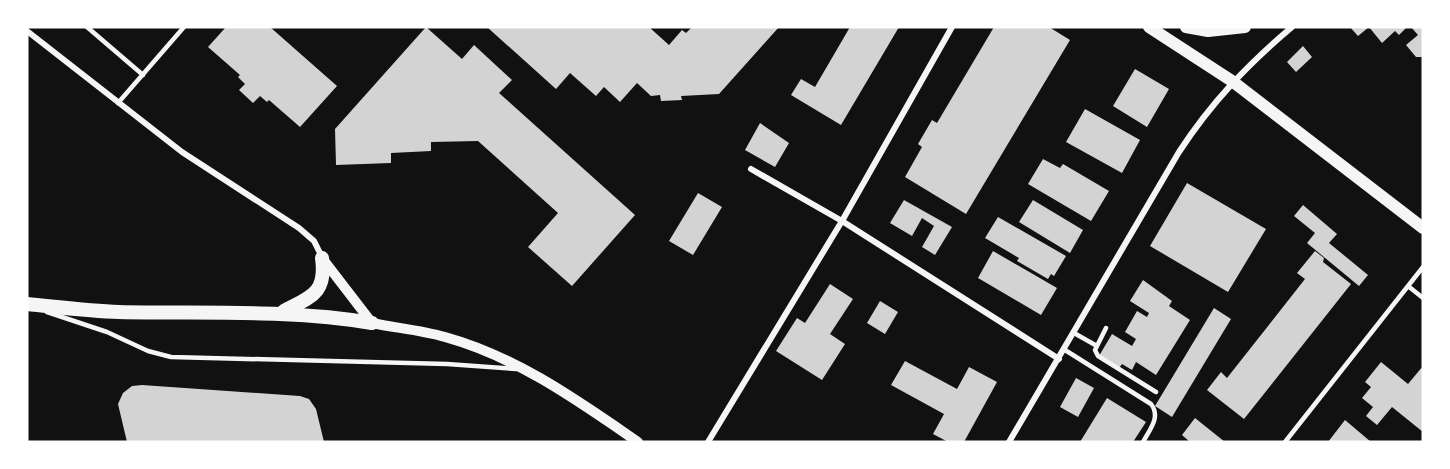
<svg xmlns="http://www.w3.org/2000/svg" width="1450" height="469" font-family="Rubik,sans-serif">
<rect width="100%" height="100%" fill="#111"/>
<!-- building -->
<path fill="#d3d3d3" d="M226,27H270L337,86L300,127L269,100L267,102L260,96L253,103L239,90L245,84L238,77L240,75L208,47Z
M426,27L462,59L474,45L512,80L499,93L635,215L572,286L528,247L558,213L478,141L431,142V151L391,153V163L336,165L335,129Z
M487,27H649L669,45L682,30L686,33L692,27H779L719,94L681,96L682,100L661,101L660,95L651,96L637,83L620,102L604,87L596,96L570,73L556,89Z
M850,27H899L841,125L791,95L801,79L815,87Z
M994,27H1049L1070,40L966,214L905,177L922,147L918,144L932,120L937,123Z
M1350,27H1407L1399,35L1395,31L1382,43L1369,27L1358,36Z
M1411,27H1423V57H1416L1406,45L1418,35Z
M1303,46L1312,57L1296,72L1287,62Z
M1135,69L1169,89L1147,127L1113,106Z
M1085,109L1140,140L1122,173L1066,142Z
M760,123L789,143L775,167L745,150Z
M1043,159L1060,168L1063,164L1109,191L1091,221L1028,184Z
M1187,183L1266,229L1228,292L1150,246Z
M698,193L722,207L693,255L669,241Z
M904,200L952,227L935,255L922,247L934,226L922,218L912,236L890,223Z
M1033,200L1083,230L1070,253L1019,222Z
M1303,205L1337,234L1329,243L1368,275L1359,286L1307,243L1315,233L1294,216Z
M998,217L1066,256L1054,276L1051,274L1048,279L1017,261L1019,258L985,238Z
M993,251L1057,288L1041,315L978,278Z
M1315,251L1324,258L1323,262L1351,284L1244,419L1207,390L1221,372L1227,378L1305,279L1297,273Z
M1143,280L1172,301L1169,306L1190,320L1156,375L1136,362L1132,370L1122,364L1119,368L1099,356L1112,334L1132,346L1136,339L1125,332L1137,311L1147,317L1149,313L1130,301Z
M830,284L853,299L830,334L845,344L822,380L776,351L797,318L805,323Z
M880,301L898,312L885,334L867,323Z
M1214,308L1231,319L1172,417L1155,406Z
M905,361L957,389L969,367L997,382L964,442H948L933,434L944,414L891,385Z
M1381,362L1408,384L1423,366V432L1392,407L1377,425L1366,416L1373,407L1362,398L1371,387L1365,382Z
M1076,378L1094,388L1078,417L1060,407Z
M142,385L300,396L309,399L316,409L324,442H127L118,404L123,393L132,386Z
M1107,398L1146,422L1133,442H1080Z
M1195,418L1225,442H1190L1182,435Z
M1345,420L1371,442H1328Z"/>
<g fill="none" stroke-linecap="round" stroke-linejoin="round">
<!-- service -->
<path stroke="#f5f5f5" stroke-width="4.5" d="M87,27L143,75
M118,103L184,27
M1408,286L1423,298
M47,312L107,332L148,351L171,357L447,364L516,369
M1106,328L1095,350L1098,356L1156,392
M1074,333L1097,346
M1065,350L1151,404C1161,417 1150,429 1143,442
M1285,442L1423,267"/>
<!-- minor -->
<path stroke="#f5f5f5" stroke-width="6" d="M27,31L182,152L299,228L314,241L322,257
M751,169L842,221L1059,359
M708,442L842,221L952,27
M1009,442L1179,152C1211,103 1247,65 1292,27"/>
<!-- tertiary -->
<path stroke="#f5f5f5" stroke-width="10" d="M322,258L372,323C396,328 421,330 445,337C517,357 577,400 638,442"/>
<!-- secondary -->
<path stroke="#f5f5f5" stroke-width="12" d="M1149,27L1232,81L1423,228
M1186,27L1208,31L1245,27"/>
<!-- primary -->
<path stroke="#f5f5f5" stroke-width="14" d="M27,304C58,307 88,311 119,312C204,314 288,309 372,323
M284,311C310,297 327,294 322,258"/>
</g>
<!-- border -->
<rect width="1450" height="469" fill="none" stroke="#ffffff" stroke-width="57"/>
</svg>
